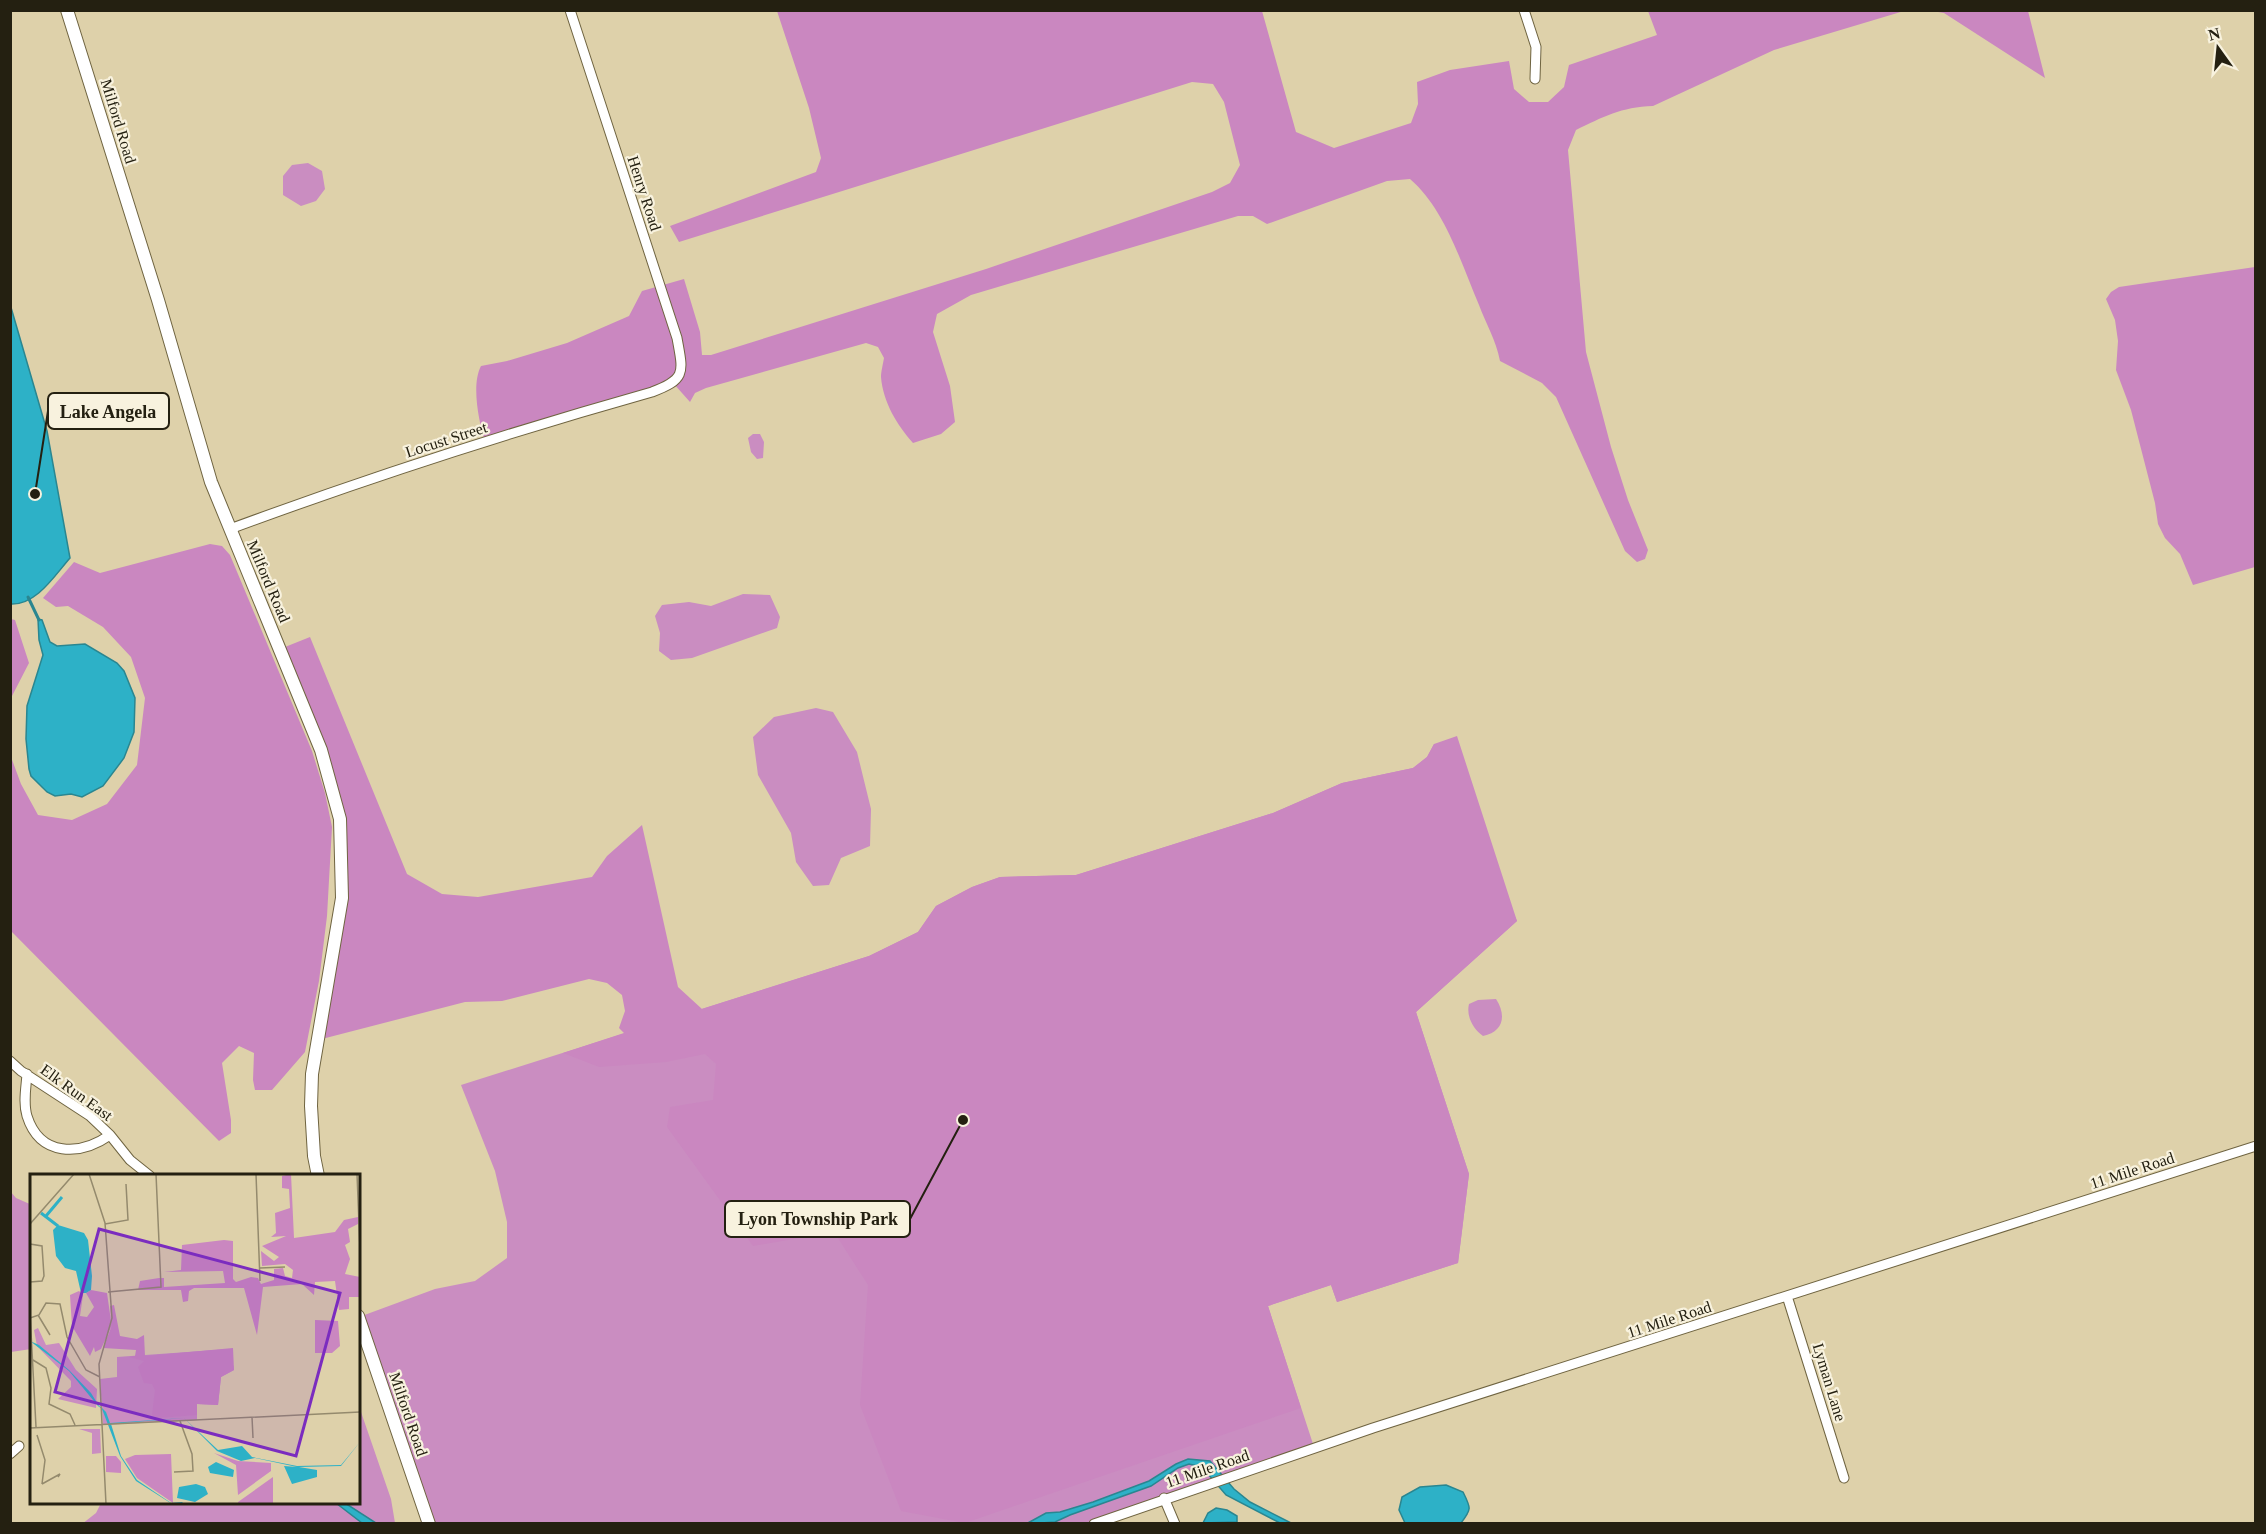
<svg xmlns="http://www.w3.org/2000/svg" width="2266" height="1534" font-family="'Times New Roman',serif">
<rect width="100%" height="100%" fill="#ded1aa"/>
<!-- green -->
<path fill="#ca8dc1" d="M308,163L322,171L325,189L316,201L301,206L283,195V176L292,165Z
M753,434H760L764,442L763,458L757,459L751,452L748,438Z
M743,594L770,595L780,617L777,628L692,658L671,660L659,651L660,633L655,616L662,605L689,602L711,606Z
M816,708L833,712L857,752L871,809L870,846L841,858L829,885L813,886L796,862L791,833L758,775L753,737L774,717Z
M1434,744L1517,921L1416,1012L1469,1174L1458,1263L1337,1302L1331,1285L1268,1306L1314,1447L1090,1523H429L359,1317L435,1289L475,1281L507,1258V1222L495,1171L461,1085L869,956L918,932L936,906L972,887L1000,877L1076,875L1273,813L1342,783L1413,768L1427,757Z
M1496,999C1507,1016 1503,1032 1483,1036C1473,1029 1466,1016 1469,1004L1478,1000Z
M10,1191L16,1198L32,1205L31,1349L11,1352Z
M359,1410L361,1412L391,1499L395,1523L82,1524L96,1513L101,1503L358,1502Z"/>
<!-- forest -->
<path fill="#ca87c0" d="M777,11H1262L1296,132L1334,148L1411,123L1418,104L1417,82L1450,70L1509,61L1514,89L1529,102H1548L1564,87L1569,65L1657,35L1648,11H1904L1774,50L1653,106C1621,107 1603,117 1576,130L1568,150L1586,352L1611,447L1628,500L1648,550L1645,559L1637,562L1625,551L1556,397L1542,383L1500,361C1496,340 1486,324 1479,305C1461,263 1445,209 1410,179L1387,181L1267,224L1253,216H1238L971,295L937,314L933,332L950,386L955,422L941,434L913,443C897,425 883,402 881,377C881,372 883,364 884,358L878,347L866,343L706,388L695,393L690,402L674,384L485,442C479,422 471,385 481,366L507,361L567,343L629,316L642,291L684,279L700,332L702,355H711L986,269L1212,192L1230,183L1240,165L1224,102L1213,84L1192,82L679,242L670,226L816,172L821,158L809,108Z
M1932,11H2028L2045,78L1944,13Z
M2255,267V567L2193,585L2180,554L2165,538L2158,524L2155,503L2131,410L2116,370L2118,341L2115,320L2106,299L2111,292L2119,287Z
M210,544L222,546L230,555L312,751L325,793L332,827L327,916L319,981L305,1052L272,1090H255L253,1080L254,1053L239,1046L222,1063L231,1120V1133L219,1141L10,930L11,757L21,784L38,815L72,820L107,804L137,765L145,698L131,657L103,627L68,606L56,607L43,598L74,562L100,573Z
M11,619L15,620L29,663L12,696L11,703Z
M310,637L407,874L442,894L478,897L592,877L607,856L642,825L678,987L702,1009L869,956L918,932L936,906L972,887L1000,877L1076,875L1273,813L1342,783L1413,768L1427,757L1434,744L1457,736L1517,921L1416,1012L1469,1174L1458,1263L1337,1302L1331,1285L1268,1306L1301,1408L965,1523L901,1511L860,1405L868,1285L834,1232L753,1246L667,1127L670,1107L713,1100L716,1064L705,1054L666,1062L599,1067L563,1053L624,1033L619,1028L625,1011L622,995L607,983L589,979L502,1001L465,1002L318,1040L342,898L340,819L280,649Z"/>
<!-- water -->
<path fill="#2db1c7" stroke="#2a8690" stroke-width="1.5" d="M10,304L47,431L70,558C55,575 36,606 10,604Z
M38,619L42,620L50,642L57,646L85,644L117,663L124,671L135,698L134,732L124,758L103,786L82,797L71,794L55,796L47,792L31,776L29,769L26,739L27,706L43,655L39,640Z
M1188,1459L1210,1461L1234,1489L1250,1502L1291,1523H1280L1226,1495L1202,1467L1189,1464L1178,1468L1151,1486L1070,1515L1055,1522L1026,1524L1046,1513L1060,1512L1093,1502L1149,1481L1176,1464Z
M1446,1485L1463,1492C1471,1508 1472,1509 1461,1523H1405L1399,1510L1402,1497L1420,1487Z
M336,1503H345L376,1523H362Z
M1216,1508L1227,1510L1237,1516V1522L1203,1523L1208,1513Z"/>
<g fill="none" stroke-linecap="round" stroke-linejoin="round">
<!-- stream -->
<path stroke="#2a8690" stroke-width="3" d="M28,597L39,620"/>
<defs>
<path id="minor" d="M1524,10L1536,47L1535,79
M230,529C368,478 510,432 652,392C687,379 683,372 677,338L570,10
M10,1061L21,1071L90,1116L110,1135L130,1160L150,1176
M27,1074C26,1088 23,1103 27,1116C40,1157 80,1156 110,1135
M1787,1296L1844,1478
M10,1454L19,1446
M1164,1498L1175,1524
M1094,1524L1373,1428L2256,1146"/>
<path id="tertiary" d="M67,10L158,300L211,482L321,750L340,819L342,898L312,1074L311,1106L314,1156L318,1176
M358,1316L429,1524"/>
</defs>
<!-- minor casing -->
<use href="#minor" stroke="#6f6441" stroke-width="11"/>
<!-- tertiary casing -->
<use href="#tertiary" stroke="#6f6441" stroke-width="14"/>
<!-- minor -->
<use href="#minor" stroke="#fff" stroke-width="9"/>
<!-- tertiary -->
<use href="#tertiary" stroke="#fff" stroke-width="12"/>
</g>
<g text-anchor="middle" stroke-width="4.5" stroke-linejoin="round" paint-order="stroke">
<!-- street labels -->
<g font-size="16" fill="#242011" stroke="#f8f2de">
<text transform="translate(119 121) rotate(73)" y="6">Milford Road</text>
<text transform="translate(645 193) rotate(72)" y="6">Henry Road</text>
<text transform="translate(446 439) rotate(-18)" y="6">Locust Street</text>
<text transform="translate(269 581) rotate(67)" y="6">Milford Road</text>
<text transform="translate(77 1092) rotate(36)" y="6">Elk Run East</text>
<text transform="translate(2132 1170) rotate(-18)" y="6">11 Mile Road</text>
<text transform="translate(1669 1319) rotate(-18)" y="6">11 Mile Road</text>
<text transform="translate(1830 1382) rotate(73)" y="6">Lyman Lane</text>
<text transform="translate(409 1414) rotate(71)" y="6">Milford Road</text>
<text transform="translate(1207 1468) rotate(-19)" y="6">11 Mile Road</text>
</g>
</g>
<!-- overview -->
<g transform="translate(30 1174)">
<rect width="330" height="330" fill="#ded1aa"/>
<path d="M8,154L16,171L29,169L46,196L67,215L66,234L28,225L41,213V207L7,172L4,156ZM200,175L204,196L191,203L188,231L167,230V246L73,251L70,205L87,203V183ZM49,255H70L71,279L62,280V259Z" fill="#ca8dc1"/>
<path d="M261,0L264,64L305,58L314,46L328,43V50L318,55L320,68L315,71L320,85L315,100L330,103V123H319V135L309,136L305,107L285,108L284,121L272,110L233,113L227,161L214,114H164L159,117L158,127L153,128L151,116H108L110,107L129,104H134V113L195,109L193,97L134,98L151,96L152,71L194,66L203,67V105L206,108L221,103L228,104L231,110L244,106V95L253,94L255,102L262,104L263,96L255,90L232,92L231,77L244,87L249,83L232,72L256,62L241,63L246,59L245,39L260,34L259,15L252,14V2ZM61,116L77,119L81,147L80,132L84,131L90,162L107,165L114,161L115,182L203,174L204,196L191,203L188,231L167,230V241L128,244L122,241L125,216L122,210L114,209L108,193L114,187L99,183L105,182L106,176L73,174L82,151L71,175L65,178L64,173L60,182L42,152L40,121L49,117L53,121L50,142L57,143L64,133L56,119ZM285,146L308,147L310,172L302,179H285ZM184,279L208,287L241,289V297L208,321L206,291ZM141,280L143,329L107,304L95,285L105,281ZM76,282H86L91,288V299L76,298ZM243,303V330H208V328Z" fill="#ca87c0"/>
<path d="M28,51L54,59L58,66L62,102L61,116L56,119H51L46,97L35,94L26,82L23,56ZM0,167L9,171L39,196L61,219L69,232L72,234L76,238L80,249L154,244L188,276L212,272L222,283L267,292L311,291L330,268L311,292L269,293L287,296V303L262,310L254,292L267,293L225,284L211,287L187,277L154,244L81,250L91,282L107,306L141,329L152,328L154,330H142L106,307L90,282L72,235L68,232L39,197ZM186,288L204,296L203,303L180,299L178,293ZM166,310L175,313L178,320L165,328L147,324L149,313Z" fill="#2db1c7"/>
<path fill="none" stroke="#2db1c7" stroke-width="3" d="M11,39L28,52M16,42L32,23"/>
<path fill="none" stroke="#948a6d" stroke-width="1.5" d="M59,0L75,49L82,144L69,190L76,330M226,0L230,107M327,0L330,75M0,50L44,0M75,50L98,46L96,10M0,70L12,72L14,102L12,107L0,108M230,94L255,93M78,118L131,113L126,0M0,139L6,253M8,141L20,161M0,144L9,141L16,129L30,130L37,163L56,196L70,203M3,186L16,194L21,214L19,230L40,240L45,251M222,243L223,264M0,254L330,238M7,261L15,286L12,310M144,298L163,297L162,280L150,247M12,310L30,300L28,303"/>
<path fill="#7b2cbf" fill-opacity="0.15" stroke="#7b2cbf" stroke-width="3" d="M69,55L310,119L266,282L25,218Z"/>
<rect width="330" height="330" fill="none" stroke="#242011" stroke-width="3"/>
</g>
<!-- callouts -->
<path fill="none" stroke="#242011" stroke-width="2" d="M35 494L48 411M963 1120L910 1219"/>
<g fill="#242011" stroke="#f8f2de" stroke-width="2">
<circle cx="35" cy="494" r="6"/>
<circle cx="963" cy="1120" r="6"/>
</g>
<g fill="#f8f2de" stroke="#242011" stroke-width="2">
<rect x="48" y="393" width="121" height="36" rx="6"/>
<rect x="725" y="1201" width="185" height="36" rx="6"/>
</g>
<g font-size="18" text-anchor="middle" font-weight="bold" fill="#242011">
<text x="108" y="418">Lake Angela</text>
<text x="818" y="1225">Lyon Township Park</text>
</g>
<!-- border -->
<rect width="2266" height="1534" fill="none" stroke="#242011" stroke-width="24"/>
<!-- north arrow -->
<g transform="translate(2218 48) rotate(345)" stroke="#f8f2de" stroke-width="4.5" paint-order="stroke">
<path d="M0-4.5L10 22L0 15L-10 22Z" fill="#242011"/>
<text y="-9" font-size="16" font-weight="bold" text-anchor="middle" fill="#242011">N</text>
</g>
</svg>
